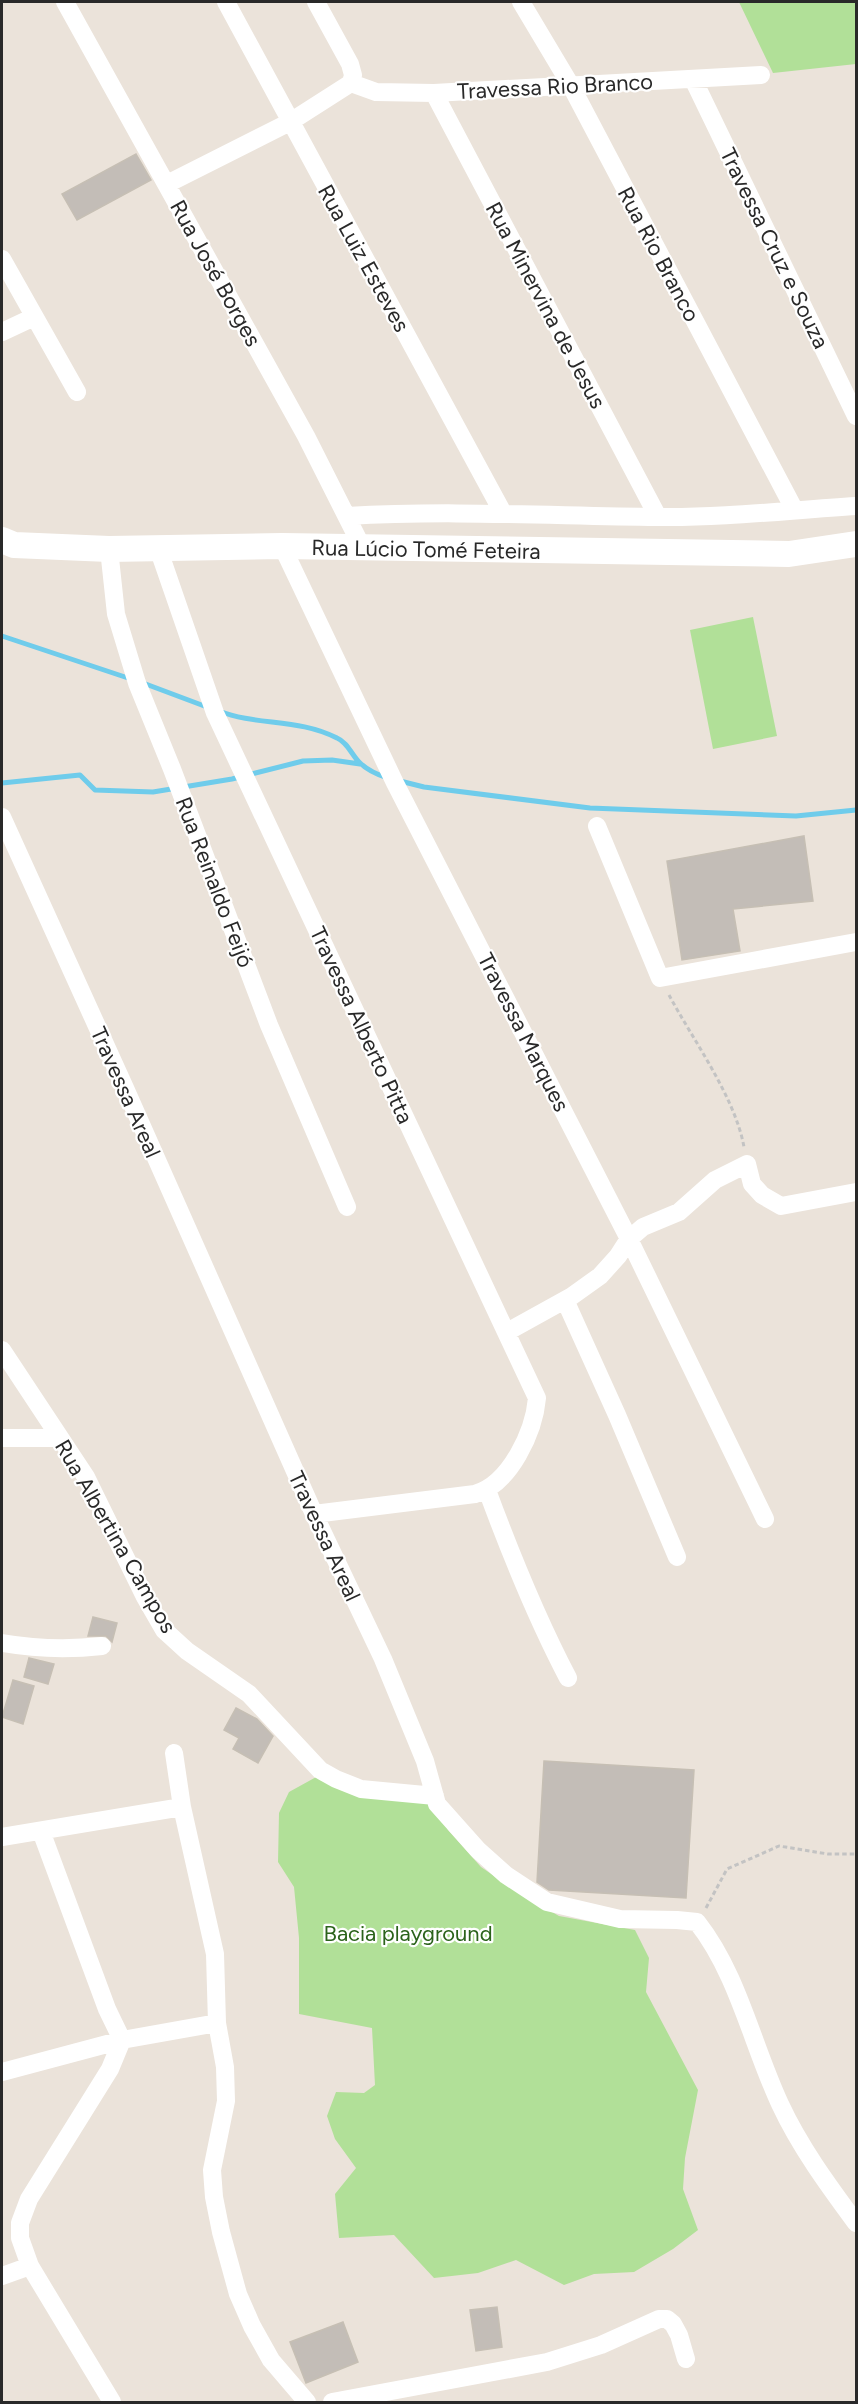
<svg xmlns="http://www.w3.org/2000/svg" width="858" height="2404" font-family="Figtree,sans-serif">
<rect width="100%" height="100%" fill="#ebe3da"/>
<!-- green -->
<path fill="#b1e098" d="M739,2H856V64L773,73Z
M753,617L777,736L713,749L690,630Z
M318,1776L437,1804L448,1830L481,1867L522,1895L559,1916L635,1930L649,1958L646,1992L698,2090L685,2158L683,2189L698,2230L673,2249L634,2272L594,2274L564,2285L516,2260L478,2273L434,2278L394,2235L339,2238L335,2194L356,2168L335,2139L327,2116L336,2092L364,2093L375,2085L372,2028L299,2014V1938L294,1887L278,1862L279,1813L289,1792Z"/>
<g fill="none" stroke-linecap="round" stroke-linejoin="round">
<!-- stream -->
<path stroke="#6fcceb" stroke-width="5" d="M2,636L131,679
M143,683L207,707
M219,711C257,726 298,718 337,738C347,742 352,755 359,762C367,770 378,775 388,778
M400,781L424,787L590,808L796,816L856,810
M2,783L80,775L95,790L153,792L232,779L303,761L332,760L360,764"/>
</g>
<!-- building -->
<path fill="#c3bdb7" stroke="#c6bfb4" stroke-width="1.5" d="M136,154L151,180L77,220L62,194Z
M804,836L813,901L733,909L740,951L682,960L667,861Z
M93,1617L117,1623L112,1642L106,1636H88Z
M29,1658L54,1664L48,1684L24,1677Z
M13,1680L34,1686L23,1724L2,1717Z
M236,1708L257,1719L273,1736L258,1763L233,1749L239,1738L224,1730Z
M544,1761L694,1770L686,1898L549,1890L537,1882Z
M497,2307L502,2347L476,2351L470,2310Z
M343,2322L358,2362L306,2383L290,2342Z"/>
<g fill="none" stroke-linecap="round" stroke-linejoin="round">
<!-- path -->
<path stroke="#c3c3c3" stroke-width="3" stroke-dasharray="4.5 3" stroke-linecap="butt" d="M669,995C693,1040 735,1097 744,1147
M706,1908L727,1869L779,1846L828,1854H856"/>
<!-- street -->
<path stroke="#fff" stroke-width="18" d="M65,2L306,436L362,547
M226,2L503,513
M521,2L570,84L794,509
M693,79L856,416
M351,83L376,92L434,93L761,75
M434,93L658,517
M167,184L290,122L351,83L353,75L350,64L316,2
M2,259L77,392
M2,332L34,317
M347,516C451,510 553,516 657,517C723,518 790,510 856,506
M282,546L395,783L629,1239L765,1519
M158,548L215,713L537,1398C534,1432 510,1484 475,1494L314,1514
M109,549L116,614L137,683L172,769L269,1025L347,1207
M2,817L125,1088L314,1514L383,1659L425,1761L437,1804L478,1850L506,1875L547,1902L620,1919L677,1920L697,1922C738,1974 752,2044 780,2104C800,2147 828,2185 856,2223
M597,826L660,978L856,942
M565,1300L617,1415L677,1557
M507,1332L572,1296L600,1276L618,1256L629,1239L643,1227L679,1212L715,1180L747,1164L752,1184L762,1195L781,1206L856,1192
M2,1350L86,1477L145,1597L164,1630L187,1651L249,1694L320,1770L336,1779L361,1789L435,1796
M2,1438H60
M487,1490C511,1555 536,1617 568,1678
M2,1643C37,1649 66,1650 102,1646
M174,1753L182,1807L215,1954L217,2023L225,2067L226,2101L212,2170L214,2197L221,2232L238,2294L252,2326L271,2360L307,2402
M41,1831L107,2009L122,2040L110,2069L29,2199L20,2223V2238L30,2266L112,2402
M2,1837L182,1807
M2,2072L122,2040L217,2023
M2,2276L30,2266
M332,2402L547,2362L601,2345L659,2319H667L673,2324L679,2335L686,2359"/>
<!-- secondary -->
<path stroke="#fff" stroke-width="26" d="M2,540L14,545L109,549L282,546L789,554L856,544"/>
</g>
<g text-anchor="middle" stroke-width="4.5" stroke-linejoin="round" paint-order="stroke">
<!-- street labels -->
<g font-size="22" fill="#292929" stroke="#fff">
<text transform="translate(555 86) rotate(-3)" y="8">Travessa Rio Branco</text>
<text transform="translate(775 248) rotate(64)" y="8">Travessa Cruz e Souza</text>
<text transform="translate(659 254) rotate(62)" y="8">Rua Rio Branco</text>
<text transform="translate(364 258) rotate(61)" y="8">Rua Luiz Esteves</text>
<text transform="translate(216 273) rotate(61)" y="8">Rua José Borges</text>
<text transform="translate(546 305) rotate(62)" y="8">Rua Minervina de Jesus</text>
<text transform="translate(426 549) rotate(1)" y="8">Rua Lúcio Tomé Feteira</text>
<text transform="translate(215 882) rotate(69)" y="8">Rua Reinaldo Feijó</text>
<text transform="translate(362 1025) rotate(65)" y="8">Travessa Alberto Pitta</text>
<text transform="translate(524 1032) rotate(63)" y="8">Travessa Marques</text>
<text transform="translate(126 1092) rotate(66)" y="8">Travessa Areal</text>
<text transform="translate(116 1536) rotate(60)" y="8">Rua Albertina Campos</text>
<text transform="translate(325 1536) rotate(65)" y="8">Travessa Areal</text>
</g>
<!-- park labels -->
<g font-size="22" fill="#2b631b" stroke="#fff">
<text x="408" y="1941">Bacia playground</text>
</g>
</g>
<!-- border -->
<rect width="858" height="2404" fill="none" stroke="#292929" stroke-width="6"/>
</svg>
